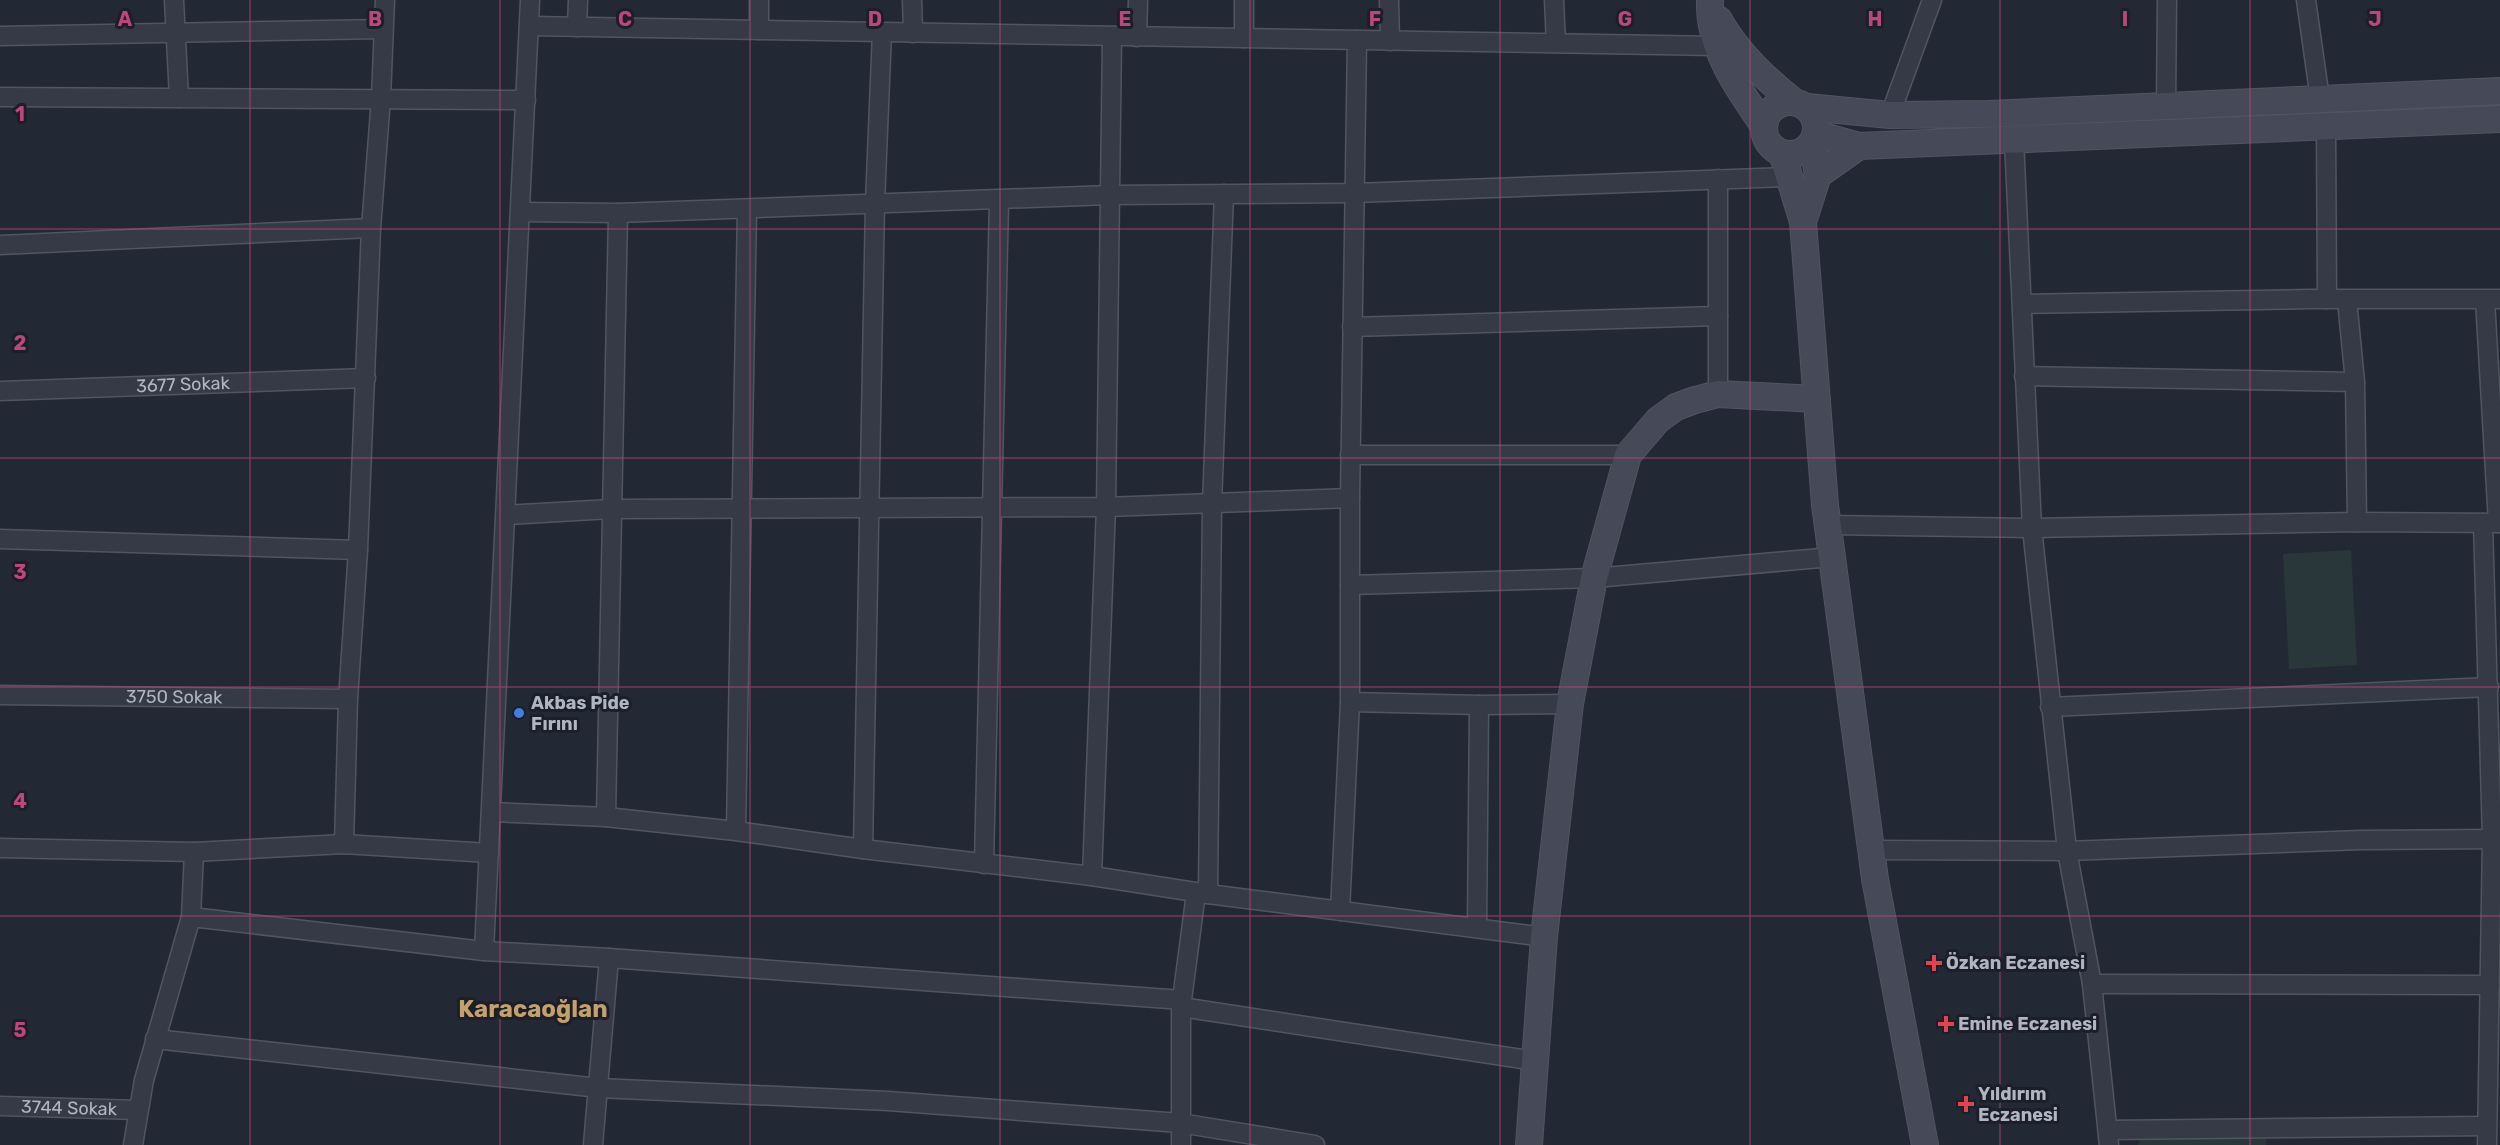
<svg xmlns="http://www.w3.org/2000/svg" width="2500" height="1145" font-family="Rubik,sans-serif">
<rect width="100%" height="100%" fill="#232835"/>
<!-- green -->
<path fill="#29373a" d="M2351,550L2357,665L2289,669L2283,554Z
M2142,1134H2266V1145H2138Z"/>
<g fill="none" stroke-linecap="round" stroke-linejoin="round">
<defs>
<g id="street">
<path d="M174,0L179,98"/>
<path d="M912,0L913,33"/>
<path d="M1389,0L1390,41"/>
<path d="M1554,0L1556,43"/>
<path d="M2306,0L2320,99"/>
<path d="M530,26L1717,46L1725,38"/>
<path d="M577,27L578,0"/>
<path d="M759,30V0"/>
<path d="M0,36L383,29"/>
<path d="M1137,37L1138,0"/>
<path d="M1244,38V0"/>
<path d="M0,97L526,100"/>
<path d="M2166,106L2167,0"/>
<path d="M1890,115L1932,0"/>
<path d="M2326,126L2327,299"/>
<path d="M2014,140L2032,528L2067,851L2092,984L2109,1145"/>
<path d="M1718,179V394"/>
<path d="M521,212L618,213L1110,195L1355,193L1790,177"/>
<path d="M0,245L371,228"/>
<path d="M2347,300L2355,382L2357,522"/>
<path d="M2485,300L2498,523"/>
<path d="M2022,304L2310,299H2500"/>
<path d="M1352,327L1718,316"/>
<path d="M2024,376L2355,382"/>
<path id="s1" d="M0,391L366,378"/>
<path d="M1350,455H1628"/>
<path d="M506,515L611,509L1106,507L1350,498"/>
<path d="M2483,523L2492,839L2487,1145"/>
<path d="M1828,525L2032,528L2357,522L2500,523"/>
<path d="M0,539L358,550"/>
<path d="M1350,585L1594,578L1832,557"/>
<path id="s2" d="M0,695L348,699"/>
<path d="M1350,702L1479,705L1570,704"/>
<path d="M2050,707L2489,687"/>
<path d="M491,812L606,817L736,831L863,849L1092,876L1208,894L1544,937"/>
<path d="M606,817L618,213"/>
<path d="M736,831L747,209"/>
<path d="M344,844L348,699L358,550L371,228L381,98L385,0"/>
<path d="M0,848L194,852L344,844L489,853"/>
<path d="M863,849L875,203L882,32"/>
<path d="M1871,850L2067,851L2361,840L2500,839"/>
<path d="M984,864L999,201"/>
<path d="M1092,876L1106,507L1112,36"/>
<path d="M1208,894L1212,504L1224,194"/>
<path d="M1340,911L1350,702V498L1357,40"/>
<path d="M191,917L484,951L609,958L1182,1000"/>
<path d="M1477,928L1479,705"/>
<path d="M484,951L530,0"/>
<path d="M2092,984L2490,985"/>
<path d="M1181,1007L1535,1061"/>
<path d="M155,1039L599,1088L888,1101L1180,1123L1315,1145"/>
<path id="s3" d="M0,1106L138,1110"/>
<path d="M2108,1130L2486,1126"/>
<path d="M133,1145L144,1080L191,917L194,852"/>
<path d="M593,1145L609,958"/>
<path d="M1181,1145V1007L1196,893"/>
</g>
<path id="secondary" d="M1710,0C1708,47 1738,89 1764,126
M1719,20C1737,52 1764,78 1793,101
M1764 128a26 26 0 1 1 52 0a26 26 0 1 1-52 0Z
M1807,107L1890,115L1989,114L2500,91
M1816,134L1859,146L2500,119
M1782,153L1803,222L1825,505L1875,879L1925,1145
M1818,175L1859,146
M1803,222L1818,175L1812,142
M1529,1145L1544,937L1570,704L1594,578L1628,455L1658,420L1676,407L1695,400L1718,394L1817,399"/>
</defs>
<!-- street casing -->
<use href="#street" stroke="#515560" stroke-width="21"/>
<!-- secondary casing -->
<use href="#secondary" stroke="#515560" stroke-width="28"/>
<!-- street -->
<use href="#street" stroke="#363a46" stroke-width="18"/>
<!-- secondary -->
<use href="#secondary" stroke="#454958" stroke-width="26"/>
</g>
<!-- grid -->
<path fill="none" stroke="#bd477a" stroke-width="1.5" stroke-opacity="0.55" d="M250,0V1145M500,0V1145M750,0V1145M1000,0V1145M1250,0V1145M1500,0V1145M1750,0V1145M2000,0V1145M2250,0V1145M0,229H2500M0,458H2500M0,687H2500M0,916H2500"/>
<!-- markers -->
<circle fill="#3f7fe0" stroke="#1c1f2a" stroke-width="2" cx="519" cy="713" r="6"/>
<g fill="#e0444e" stroke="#1c1f2a" stroke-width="2">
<path d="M1931 954h6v6h6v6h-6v6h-6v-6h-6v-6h6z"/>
<path d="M1943 1015h6v6h6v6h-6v6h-6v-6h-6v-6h6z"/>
<path d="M1963 1095h6v6h6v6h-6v6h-6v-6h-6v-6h6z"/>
</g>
<g text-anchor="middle" stroke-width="6" stroke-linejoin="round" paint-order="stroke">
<!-- street labels -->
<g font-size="18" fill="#b1b5c2" stroke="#1c1f2a">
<text dy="6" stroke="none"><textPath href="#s1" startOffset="183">3677 Sokak</textPath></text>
<text dy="6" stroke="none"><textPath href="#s2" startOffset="174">3750 Sokak</textPath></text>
<text dy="6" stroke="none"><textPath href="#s3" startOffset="69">3744 Sokak</textPath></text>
</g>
<!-- poi labels -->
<g font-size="18" font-weight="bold" fill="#b1b5c2" stroke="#1c1f2a" text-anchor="start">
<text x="531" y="709">Akbas Pide<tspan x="531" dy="21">Fırını</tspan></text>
<text x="1946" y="969">Özkan Eczanesi</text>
<text x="1958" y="1030">Emine Eczanesi</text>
<text x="1978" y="1100">Yıldırım<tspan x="1978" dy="21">Eczanesi</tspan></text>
</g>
<!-- district labels -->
<g font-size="24" font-weight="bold" fill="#c4a06a" stroke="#1c1f2a">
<text x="533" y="1017">Karacaoğlan</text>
</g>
</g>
<g font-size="20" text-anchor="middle" font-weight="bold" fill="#bd477a" stroke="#1c1f2a" stroke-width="6" stroke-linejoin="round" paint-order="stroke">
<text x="125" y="26">A</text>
<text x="375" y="26">B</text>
<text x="625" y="26">C</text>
<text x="875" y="26">D</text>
<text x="1125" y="26">E</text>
<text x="1375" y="26">F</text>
<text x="1625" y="26">G</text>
<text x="1875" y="26">H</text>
<text x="2125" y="26">I</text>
<text x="2375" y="26">J</text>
<text x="20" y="121">1</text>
<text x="20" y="350">2</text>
<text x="20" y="579">3</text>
<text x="20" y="808">4</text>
<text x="20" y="1037">5</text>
</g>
</svg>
